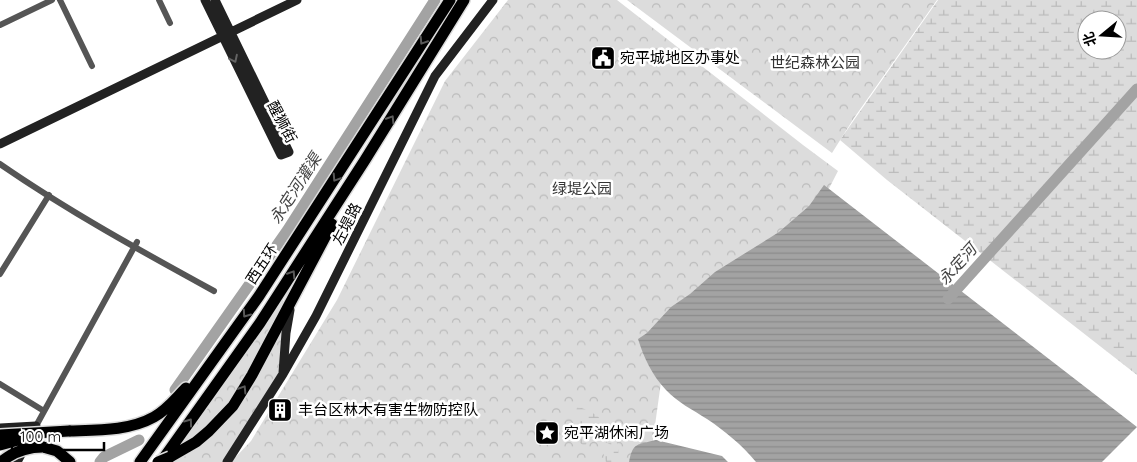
<svg xmlns="http://www.w3.org/2000/svg" width="1137" height="462" font-family="Quicksand,'Noto Sans SC',sans-serif">
<defs>
<pattern id="forest-crowns" width="20" height="18" patternUnits="userSpaceOnUse" patternTransform="scale(1.25)"><rect width="20" height="18" fill="#dcdcdc"/><path d="M2 6a3 3 0 1 1 6 0M12 15a3 3 0 1 1 6 0" fill="none" stroke="#bbb"/></pattern>
<pattern id="wetland-marsh" width="20" height="14" patternUnits="userSpaceOnUse" patternTransform="scale(1.25)"><rect width="20" height="14" fill="#dcdcdc"/><path d="M1 5h8M5 5V1M11 12h8M15 12V8" fill="none" stroke="#bbb"/></pattern>
<pattern id="water-rules" width="6" height="5" patternUnits="userSpaceOnUse" patternTransform="scale(1.25)"><rect width="6" height="5" fill="#a3a3a3"/><path d="M0 2.5h6" fill="none" stroke="#8b8b8b"/></pattern>
</defs>
<rect width="100%" height="100%" fill="#fff"/>
<!-- forest -->
<path fill="url(#forest-crowns)" d="M508,0H617L803,145L838,171L801,243L667,339L651,454L645,462H231L251,441L337,300L445,81Z
M627,0H937L854,118L832,153Z
M283,298V332L278,375L225,462H169Z"/>
<!-- wetland -->
<path fill="url(#wetland-marsh)" fill-rule="evenodd" d="M938,0H1137V375L887,180L840,140ZM1087,20H1117V50H1087Z
M577,407C603,413 622,435 618,462H606L603,452L611,445C602,439 593,440 584,446L571,435Z"/>
<!-- water -->
<path fill="url(#water-rules)" d="M824,185L1137,427L1102,462H756C742,445 725,431 707,419C693,410 677,402 666,390C652,375 644,358 638,339L647,333L671,307L690,294L715,272L779,232L809,206Z
M656,440L722,456L728,462H629C633,442 637,445 656,440Z"/>
<g fill="none" stroke-linecap="round" stroke-linejoin="round">
<!-- river -->
<path stroke="#a3a3a3" stroke-width="11" d="M948,299L1137,89
M175,390L287,231L435,0
M100,462L104,457L139,440"/>
<defs>
<path id="highway" d="M69,431C97,430 129,431 154,417C167,410 176,398 186,388
M43,447L57,451L70,462
M170,457L196,442L209,431L233,406L252,375L332,224
M140,462L259,296L450,0
M161,462L260,323L365,160L464,0"/>
</defs>
<!-- highway casing -->
<use href="#highway" stroke="#dbdbdb" stroke-width="14"/>
<!-- street -->
<path stroke="#555" stroke-width="6" d="M60,0L92,66
M159,0L170,23
M0,25L52,0
M0,164C68,211 141,251 214,291
M0,274L49,195
M0,384L44,411
M36,426L137,242"/>
<!-- secondary -->
<path stroke="#222" stroke-width="9" d="M205,0L281,155L289,152L215,0
M0,144L297,0
M283,372L286,333L290,310
M0,428L36,426
M17,462L36,426
M227,462L283,374L316,316L435,76L493,0"/>
<!-- highway -->
<use href="#highway" stroke="#000" stroke-width="11"/>
<defs>
<path id="highway-bridge" d="M0,435L69,431
M0,445L22,439
M1,462C13,452 27,447 43,447
M158,462L170,457"/>
</defs>
<!-- highway-bridge casing -->
<use href="#highway-bridge" stroke="#dbdbdb" stroke-width="14" stroke-linecap="butt"/>
<!-- highway-bridge -->
<use href="#highway-bridge" stroke="#000" stroke-width="11"/>
</g>
<!-- one-way arrows -->
<defs><path id="oneway-chevron" d="M-2-3.5L2.5 0L-2 3.5" fill="none" stroke-width="1.6" stroke-linecap="round" stroke-linejoin="round" transform="scale(1.25)"/></defs>
<g stroke="#595959">
<use href="#oneway-chevron" transform="translate(423 41) rotate(123)"/>
<use href="#oneway-chevron" transform="translate(391 119) rotate(-58)"/>
<use href="#oneway-chevron" transform="translate(336 178) rotate(123)"/>
<use href="#oneway-chevron" transform="translate(292 274) rotate(-57)"/>
<use href="#oneway-chevron" transform="translate(246 314) rotate(125)"/>
<use href="#oneway-chevron" transform="translate(243 389) rotate(-58)"/>
<use href="#oneway-chevron" transform="translate(189 422) rotate(-54)"/>
</g>
<use stroke="#646464" href="#oneway-chevron" transform="translate(234 59) rotate(64)"/>
<!-- icons -->
<defs>
<symbol id="civic-square" viewBox="-11 -11 22 22"><rect x="-9" y="-9" width="18" height="18" rx="4" fill="#000" stroke="#fff"/><path d="M-.6-6.5H3V-4.5H.6V-3L4-1V1h2V6H-6V1h2V-1L-.6-3ZM-1.2 2.5V6h2.4V2.5Z" fill="#fff"/></symbol>
<symbol id="building-square" viewBox="-11 -11 22 22"><rect x="-9" y="-9" width="18" height="18" rx="4" fill="#000" stroke="#fff"/><path d="M-4-6H4V6H1V3H-1V6H-4ZM-2.5-4.3h1.7v1.8h-1.7ZM.8-4.3h1.7v1.8H.8ZM-2.5-1h1.7V.8h-1.7ZM.8-1h1.7V.8H.8Z" fill="#fff"/></symbol>
<symbol id="sight-square" viewBox="-11 -11 22 22"><rect x="-9" y="-9" width="18" height="18" rx="4" fill="#000" stroke="#fff"/><path d="M0-6L1.8-2.2L6-1.7L2.9 1.2L3.7 5.4L0 3.3L-3.7 5.4L-2.9 1.2L-6-1.7L-1.8-2.2Z" fill="#fff"/></symbol>
</defs>
<g fill-rule="evenodd">
<use href="#civic-square" x="589" y="44" width="28" height="28"/>
<use href="#building-square" x="266" y="396" width="28" height="28"/>
<use href="#sight-square" x="533" y="419" width="28" height="28"/>
</g>
<g text-anchor="middle" stroke-width="5" stroke-linejoin="round" paint-order="stroke">
<!-- poi labels -->
<g font-size="15" fill="#000" stroke="#fff" text-anchor="start">
<text x="620" y="63">宛平城地区办事处</text>
<text x="298" y="415">丰台区林木有害生物防控队</text>
<text x="564" y="438">宛平湖休闲广场</text>
</g>
<!-- park labels -->
<g font-size="15" fill="#333" stroke="#fff">
<text x="815" y="68">世纪森林公园</text>
<text x="582" y="194">绿堤公园</text>
</g>
<!-- street labels -->
<g font-size="15" fill="#000" stroke="#fff">
<text transform="translate(282 122) rotate(62)" y="5">醒狮街</text>
<text transform="translate(347 224) rotate(-63)" y="5">左堤路</text>
<text transform="translate(262 264) rotate(-57)" y="5">西五环</text>
</g>
<!-- water labels -->
<g font-size="16" font-style="italic" fill="#444" stroke="#fff">
<text transform="translate(295 188) rotate(-57)" y="6">永定河灌渠</text>
<text transform="translate(957 264) rotate(-48)" y="6">永定河</text>
</g>
</g>
<!-- north arrow -->
<g transform="translate(1102 35) rotate(252)"><circle r="24" fill="#ffffff" stroke="#999999"/>
<path d="M0-4L9 19L0 12L-9 19Z" fill="#000000"/>
<text y="-8" font-size="14" font-weight="bold" text-anchor="middle" fill="#000000">北</text>
</g>
<!-- scale -->
<path d="M12 442v8h92v-8" fill="none" stroke="#000000" stroke-width="2.5"/>
<text x="20" y="442" font-size="15" fill="#000000" stroke="#ffffff" stroke-width="4" paint-order="stroke">100 m</text>
</svg>
